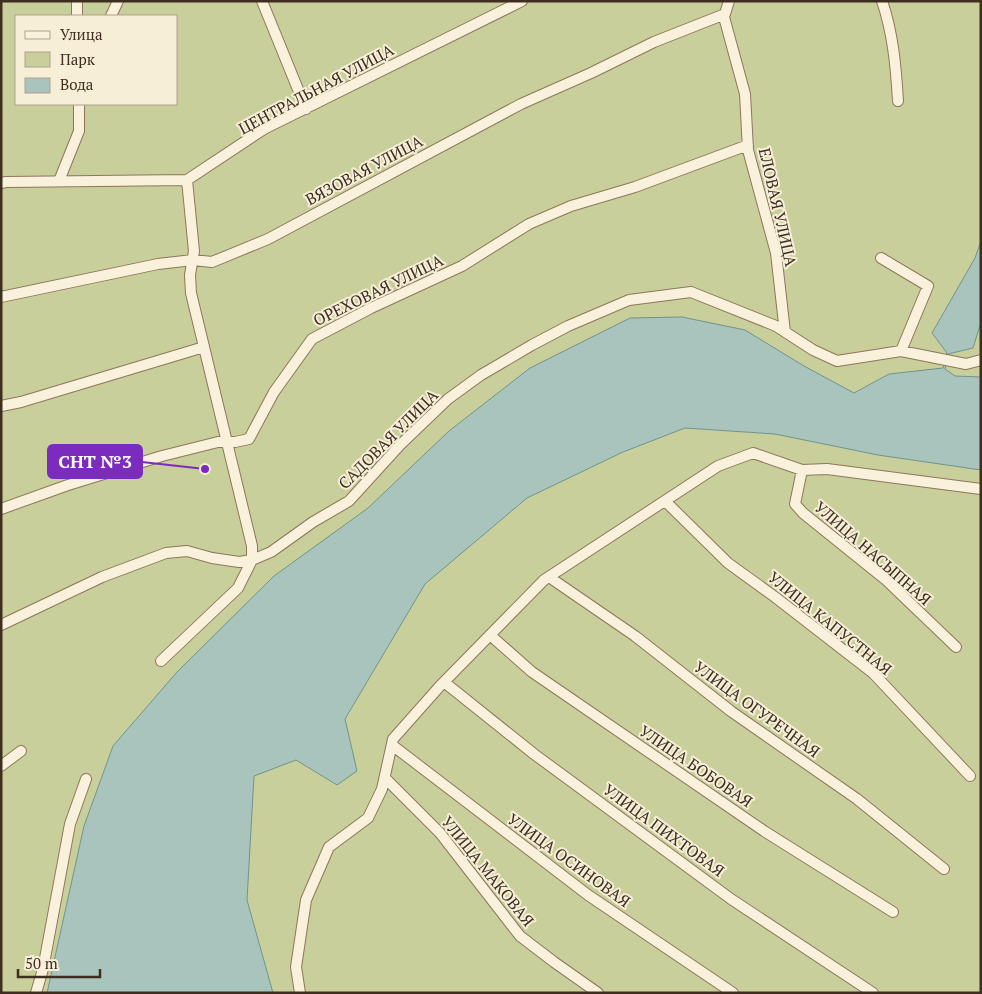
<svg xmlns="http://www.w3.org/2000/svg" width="982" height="994" font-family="'PT Serif',serif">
<rect width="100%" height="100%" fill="#f0e4c8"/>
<!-- green -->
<path fill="#c9cf9b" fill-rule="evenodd" d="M1,1H981V241L975,257L943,368L889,374L854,393L804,366L530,368L449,431L368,508L177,672L113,746L84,826L47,993H1ZM16,16H176V104H16Z
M981,322V377L955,376L945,369L948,354L973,348Z
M685,428L775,434L878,455L981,470V993H273L247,900L254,776L296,760L337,785L345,719L425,584L527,498L623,452Z"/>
<!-- water -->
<path fill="#a9c4bc" stroke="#6f938a" d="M981,241V322L973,348L948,354L945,369L955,376L981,377V470L878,455L775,434L685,428L623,452L527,498L425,584L345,719L357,771L337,785L296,760L254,776L247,900L273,993H47L84,826L113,746L177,672L274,576L368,508L449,431L530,368L630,318L682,317L745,330L804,366L854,393L889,374L943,368L947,353L932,333L975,258Z"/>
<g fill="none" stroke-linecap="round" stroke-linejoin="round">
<defs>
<path id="minor" d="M77,1V16
M262,1L306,109
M729,1L724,17L745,94L748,150L776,253L785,332
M882,1C893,33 896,67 898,101
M111,16L118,1
M59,181L79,131V104
M1,183L6,182L187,180L264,129L522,1
M881,258L928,286L901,351
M1,297L158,264L193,260L212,262L268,239L521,104L591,73L654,42L725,14
M1,406L21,402L204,347
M802,470L795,504L803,513L885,579L956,647
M665,501L728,563L775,597L873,673L970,776
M1,509L68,485L162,456L218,442H235L249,439L274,392L312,339L371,308L462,266L529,224L571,206L635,187L748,145
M549,577L635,636L732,712L857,799L944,869
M1,625L102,577L166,553L187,551L212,558L239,562L252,560V546L191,293L190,275L194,251L187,180
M490,635L532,672L764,831L893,912
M161,661L238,588L252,560L271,552L313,522L349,501L400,445L448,399L481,375L532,345L568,326L629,300L691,292L776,326L813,350L837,361L901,351L966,364L981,360
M444,682L534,754L731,899L873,993
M392,745L588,895L733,993
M1,766L21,751
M385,778L440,833L520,936L554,962L598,993
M36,993L43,969L70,824L86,779
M300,993L296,967L306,900L329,847L368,818L382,789L393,739L440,686L544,580L718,466L753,453L802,470L827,469L981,489"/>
</defs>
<!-- minor casing -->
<use href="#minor" stroke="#8d765c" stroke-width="12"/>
<!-- minor -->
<use href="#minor" stroke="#faf1dc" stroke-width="10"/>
</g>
<g text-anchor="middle" stroke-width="4" stroke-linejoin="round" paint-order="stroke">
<!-- street labels -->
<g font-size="16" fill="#3d2e20" stroke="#f7eed8">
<text transform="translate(316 89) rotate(-28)" y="6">ЦЕНТРАЛЬНАЯ УЛИЦА</text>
<text transform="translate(364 170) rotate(-28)" y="6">ВЯЗОВАЯ УЛИЦА</text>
<text transform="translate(778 207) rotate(77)" y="6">ЕЛОВАЯ УЛИЦА</text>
<text transform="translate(378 290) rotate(-26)" y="6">ОРЕХОВАЯ УЛИЦА</text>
<text transform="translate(388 439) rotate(-45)" y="6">САДОВАЯ УЛИЦА</text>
<text transform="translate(873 553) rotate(41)" y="6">УЛИЦА НАСЫПНАЯ</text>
<text transform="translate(830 623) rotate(39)" y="6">УЛИЦА КАПУСТНАЯ</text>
<text transform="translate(757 709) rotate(36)" y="6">УЛИЦА ОГУРЕЧНАЯ</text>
<text transform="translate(696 766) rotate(34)" y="6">УЛИЦА БОБОВАЯ</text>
<text transform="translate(664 830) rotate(36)" y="6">УЛИЦА ПИХТОВАЯ</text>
<text transform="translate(569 860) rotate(36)" y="6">УЛИЦА ОСИНОВАЯ</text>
<text transform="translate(488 871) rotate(51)" y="6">УЛИЦА МАКОВАЯ</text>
</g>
</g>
<!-- callouts -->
<path fill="none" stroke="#7b2cbf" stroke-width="2" d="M205 469L142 462"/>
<circle fill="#7b2cbf" stroke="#f7eed8" stroke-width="2" cx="205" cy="469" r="5"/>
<rect fill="#7b2cbf" stroke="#7b2cbf" stroke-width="2" x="48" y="445" width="94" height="33" rx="5"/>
<g font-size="18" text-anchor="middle" font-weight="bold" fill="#fff">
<text x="95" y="468">СНТ №3</text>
</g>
<!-- border -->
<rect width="982" height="994" fill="none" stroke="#3d2e20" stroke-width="5"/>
<!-- legend -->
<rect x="15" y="15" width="162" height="90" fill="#f7eed8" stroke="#ada18e"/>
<rect x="25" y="31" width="25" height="8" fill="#faf1dc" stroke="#ada18e"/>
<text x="60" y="40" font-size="15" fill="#3d2e20">Улица</text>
<rect x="25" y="52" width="25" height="15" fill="#c9cf9b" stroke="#ada18e"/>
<text x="60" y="65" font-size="15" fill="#3d2e20">Парк</text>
<rect x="25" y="78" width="25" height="15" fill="#a9c4bc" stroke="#ada18e"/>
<text x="60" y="90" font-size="15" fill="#3d2e20">Вода</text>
<!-- scale -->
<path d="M18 969v8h82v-8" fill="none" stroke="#3d2e20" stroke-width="2.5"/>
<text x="25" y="969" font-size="15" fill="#3d2e20" stroke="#f7eed8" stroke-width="4" paint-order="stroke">50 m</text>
</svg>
